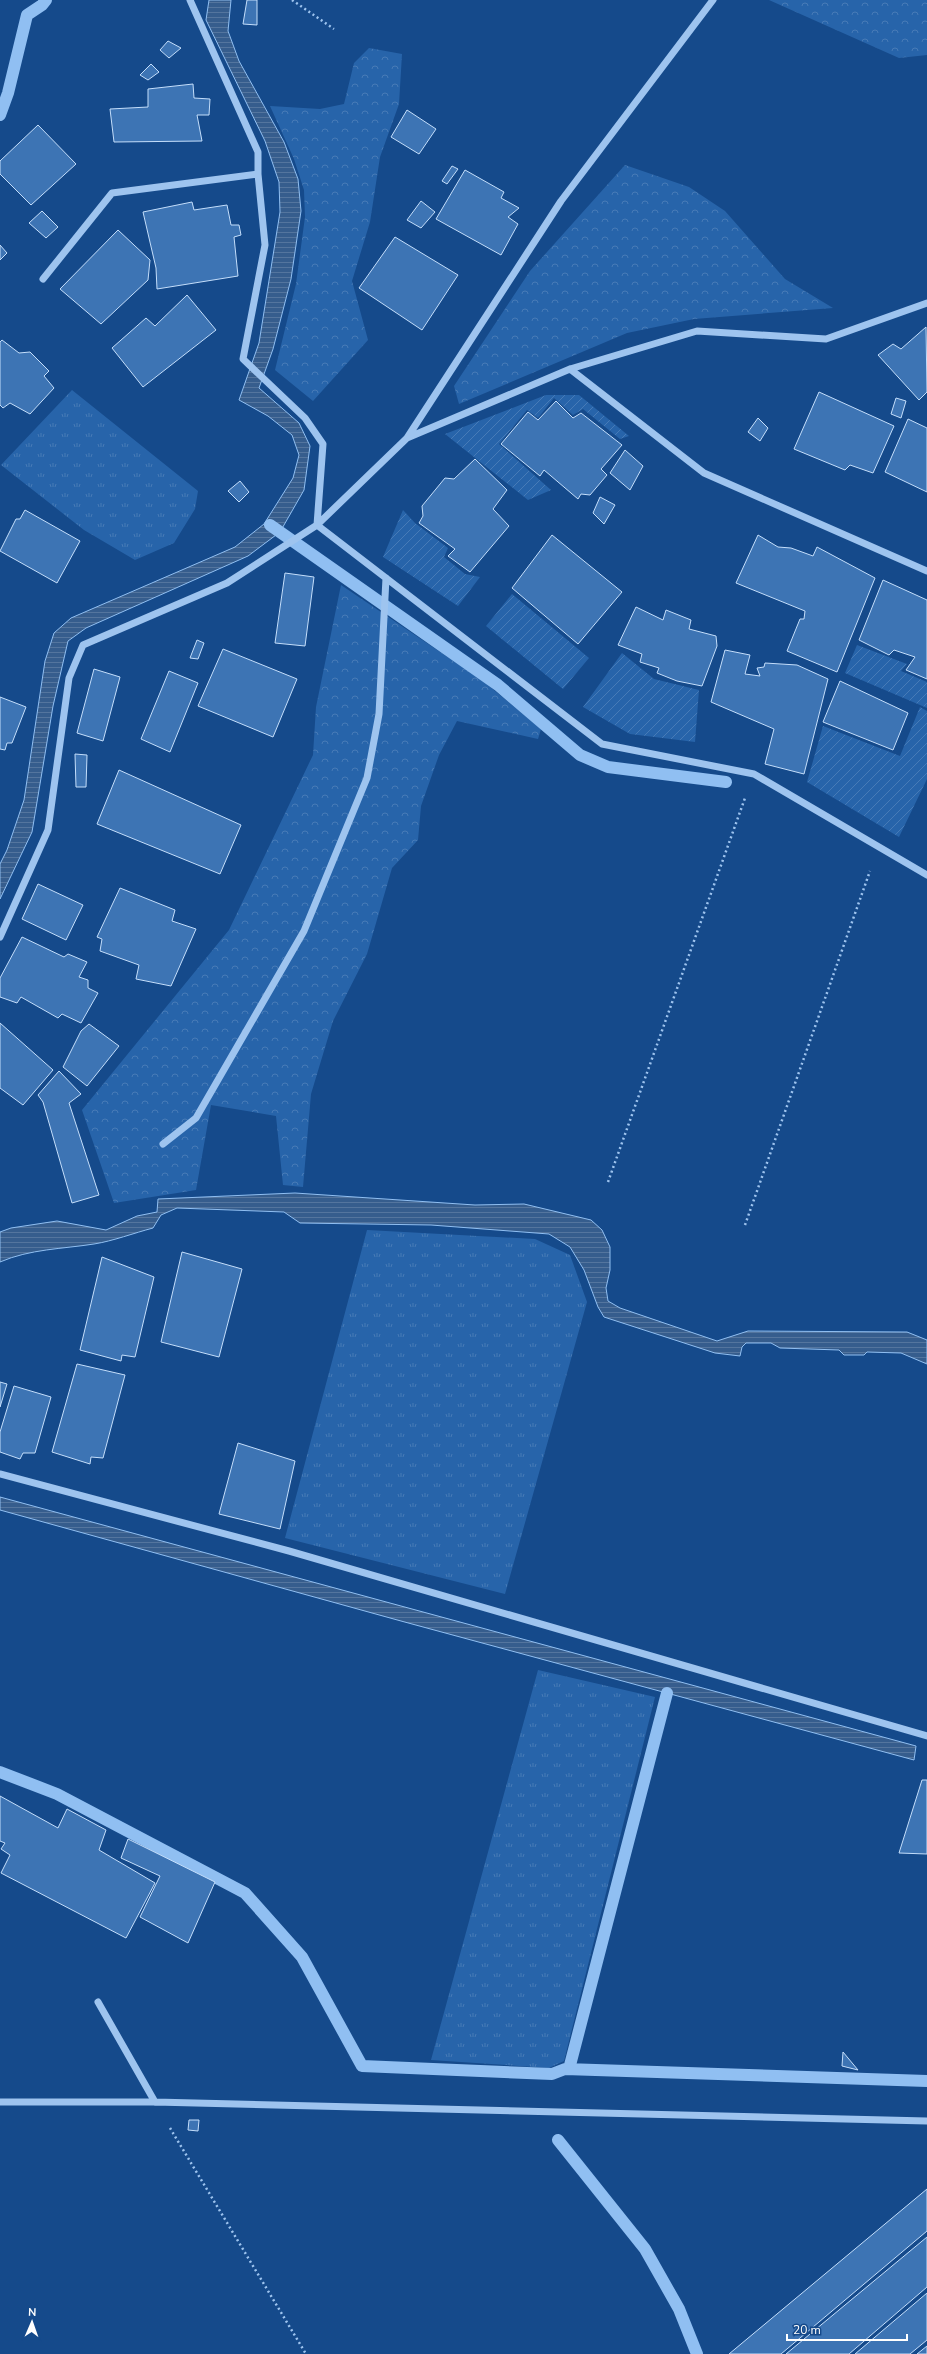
<svg xmlns="http://www.w3.org/2000/svg" width="927" height="2354" font-family="'Nunito Sans',sans-serif">
<defs>
<pattern id="grass-tufts" width="24" height="20" patternUnits="userSpaceOnUse"><rect width="24" height="20" fill="#2764aa"/><path d="M3 7l-1-3M5 7V3M7 7l1-3M15 17l-1-3M17 17v-4M19 17l1-3" fill="none" stroke="#477bb7"/></pattern>
<pattern id="forest-crowns" width="20" height="18" patternUnits="userSpaceOnUse"><rect width="20" height="18" fill="#2764aa"/><path d="M2 6a3 3 0 1 1 6 0M12 15a3 3 0 1 1 6 0" fill="none" stroke="#477bb7"/></pattern>
<pattern id="garden-furrows" width="10" height="10" patternUnits="userSpaceOnUse"><rect width="10" height="10" fill="#2764aa"/><path d="M-1 1l2-2M0 10L10 0M9 11l2-2" fill="none" stroke="#477bb7"/></pattern>
<pattern id="water-rules" width="6" height="5" patternUnits="userSpaceOnUse"><rect width="6" height="5" fill="#365d8d"/><path d="M0 2.5h6" fill="none" stroke="#54759e"/></pattern>
</defs>
<rect width="100%" height="100%" fill="#154a8b"/>
<!-- grass -->
<path fill="url(#grass-tufts)" d="M72,390L198,491L195,509L174,543L135,560L84,530L1,465Z
M367,1230L535,1239L570,1255L587,1302L505,1594L285,1538Z
M538,1670L655,1697L564,2061L549,2068L431,2060Z"/>
<!-- forest -->
<path fill="url(#forest-crowns)" d="M769,0H927V55L899,58Z
M369,48L402,54L399,104L380,157L370,222L352,281L368,340L313,401L275,370L296,284L305,217L304,190L294,159L270,106L320,109L344,104L354,63Z
M625,165L689,187L725,211L785,279L833,308L694,319L627,333L459,404L454,386L530,271Z
M341,585L483,681L541,729L538,739L457,721L439,755L421,806L418,840L392,868L367,954L333,1021L311,1094L303,1187L283,1185L276,1116L211,1105L196,1190L114,1203L82,1110L229,930L313,755L316,707Z"/>
<!-- garden -->
<path fill="url(#garden-furrows)" d="M546,395H579L629,436L620,439L583,409L573,415L554,398L538,418L527,410L499,444L551,490L528,500L445,434Z
M403,510L415,523L448,548L444,557L465,574L480,577L458,606L383,557Z
M512,594L589,658L563,689L486,626Z
M857,645L907,664L901,671L927,682V708L845,673Z
M622,653L654,679L699,690L695,742L630,734L583,707Z
M920,707L927,711V779L899,837L807,782L823,726L900,756Z"/>
<!-- water -->
<path fill="url(#water-rules)" stroke="#90bff2" d="M209,0H231L228,31L239,61L284,142L298,179L301,211L291,279L273,349L259,388L299,423L310,446L304,490L280,532L248,556L86,628L68,641L53,706L32,832L0,899V864L7,850L24,800L45,661L54,633L71,618L235,547L264,524L293,478L299,455L292,435L268,416L239,400L259,343L280,212L279,182L265,141L206,20Z
M295,1193L475,1205L524,1204L591,1220L602,1230L610,1247V1270L606,1288L608,1301L620,1308L717,1341L748,1331L907,1332L927,1340V1364L901,1353L867,1352L864,1355H844L839,1350L780,1348L771,1343H746L742,1347L740,1356L715,1353L604,1317L598,1307L584,1270L570,1247L549,1234L431,1225L300,1223L284,1212L177,1208L161,1215L153,1228C134,1233 113,1241 94,1244C62,1249 30,1249 0,1262V1232L11,1228L57,1221L106,1230L137,1216L157,1212L158,1199Z
M0,1497L916,1746L914,1760L401,1621L0,1510Z"/>
<g fill="none" stroke-linecap="round" stroke-linejoin="round">
<!-- stream -->
<path stroke="#90bff2" stroke-width="12" d="M0,115L8,93L27,15L42,5L46,0
M270,525L498,685L580,755L608,767L726,782
M0,1772L57,1794L245,1893L302,1957L362,2066L552,2074L565,2069L927,2081
M569,2069L667,1693
M558,2140L645,2249L679,2309L697,2354"/>
</g>
<!-- building -->
<path fill="#3d74b4" stroke="#c4defb" d="M247,0H257V25L243,24Z
M168,41L181,48L169,58L160,50Z
M151,64L159,72L148,80L140,75Z
M193,84L194,98L210,99L209,115H197L202,141L114,142L110,109L148,107V89Z
M407,110L436,129L419,154L391,137Z
M38,125L76,164L31,205L0,174V161Z
M452,166L458,169L447,184L442,181Z
M465,170L504,192L501,198L519,208L508,217L518,224L501,255L436,219Z
M421,201L435,212L421,228L407,220Z
M192,202L194,210L227,205L231,225H239L241,235L234,237L238,276L157,289L156,268L143,212Z
M42,211L58,227L46,238L29,223Z
M118,230L150,260L148,280L101,324L60,289Z
M395,237L458,275L422,330L359,288Z
M0,245L7,253L0,260Z
M187,295L216,330L143,387L112,348L146,318L155,326Z
M926,327L927,392L919,400L878,355L893,344L901,349Z
M2,340L19,353L30,352L49,371L44,376L54,388L30,414L10,403L3,408L0,405V342Z
M819,392L894,426L873,473L850,465L845,470L794,449Z
M896,398L906,401L901,418L891,414Z
M556,401L573,418L581,413L622,445L601,469L607,475L590,495L581,494L578,499L544,470L540,476L501,444L528,412L538,420Z
M758,418L768,428L760,441L748,432Z
M908,419L927,428V492L885,472Z
M625,450L643,466L630,490L610,473Z
M475,459L507,490L493,509L509,526L470,572L448,556L455,549L419,523L423,516L422,506L445,478L454,479Z
M240,481L249,492L239,502L228,491Z
M600,497L615,505L604,524L593,513Z
M25,510L80,541L57,583L0,551L16,519H20Z
M552,535L622,592L578,644L512,588Z
M758,535L778,547L791,548L813,556L817,547L875,578L837,672L787,651L800,619H804L805,611L736,583Z
M285,573L314,577L305,646L275,643Z
M883,580L927,600V679L906,670L915,657L894,650L889,655L859,640Z
M636,607L663,620L666,610L691,620L689,629L716,636L717,646L702,686L677,681L657,673L659,668L640,662L642,654L618,645Z
M197,640L204,643L198,659L190,658Z
M223,649L297,679L273,737L198,706Z
M725,650L750,655L745,674L760,676L757,668L764,667L765,663L797,665L828,679L804,774L765,764L774,729L711,702Z
M94,669L120,677L103,741L77,733Z
M169,671L198,683L170,752L141,739Z
M840,681L908,713L893,750L823,722Z
M0,697L26,707L12,743H7L5,750L0,749Z
M75,754L87,755L86,787H76Z
M119,770L241,825L220,874L97,824Z
M38,884L83,905L66,940L22,919Z
M120,888L175,910L172,921L196,929L171,986L136,979L139,965L100,951L102,939L97,937Z
M22,937L64,957L68,954L87,962L79,977L88,980V988L98,993L81,1023L62,1014L58,1018L21,997L17,1003L0,997V978Z
M0,1023L53,1070L23,1105L0,1088Z
M89,1024L119,1046L87,1086L63,1067L81,1031Z
M59,1071L81,1094L69,1103L99,1195L72,1203L43,1102L38,1095Z
M182,1252L242,1269L219,1357L161,1342Z
M102,1257L154,1277L135,1357L122,1355L121,1361L80,1350Z
M77,1364L125,1375L103,1458L91,1457L90,1464L52,1452Z
M0,1382L7,1384L0,1407Z
M14,1386L51,1397L35,1453H23L20,1459L0,1452V1432Z
M238,1443L295,1461L280,1529L219,1514Z
M922,1780H927V1854L899,1853Z
M0,1796L58,1828L67,1809L106,1830L99,1850L155,1883L126,1938L1,1873L10,1855L1,1849L5,1843L0,1841Z
M128,1839L215,1882L188,1943L140,1917L160,1876L121,1858Z
M843,2052L858,2070L842,2066Z
M189,2120H199L198,2131L188,2130Z
M927,2189V2231L781,2354H729Z
M927,2237V2287L849,2354H786Z
M927,2293V2340L910,2354H855Z
M927,2346V2354H917Z"/>
<g fill="none" stroke-linecap="round" stroke-linejoin="round">
<!-- path -->
<path stroke="#9ec4ef" stroke-width="2.5" stroke-dasharray="2 3" stroke-linecap="butt" d="M292,0L334,29
M608,1182L745,798
M745,1225L870,871
M170,2128L306,2354"/>
<!-- minor -->
<path stroke="#9ec4ef" stroke-width="7" d="M190,0L258,152V174L265,245L243,359L305,418L323,444L317,525
M43,279L112,193L258,174
M570,369L704,473L927,571
M407,438L570,369L697,331L826,339L927,303
M317,525L602,744L754,774L927,875
M0,937L48,830L69,678L83,645L227,583L317,525L407,438L561,201L713,0
M163,1144L196,1118L304,931L367,778L379,714L386,578
M0,1474L289,1551L927,1736
M98,2002L155,2102
M0,2102H155L927,2121"/>
</g>
<!-- north arrow -->
<g transform="translate(32 2322) rotate(2)" stroke="#154a8b" stroke-width="3" paint-order="stroke">
<path d="M0-3L7 15L0 10L-7 15Z" fill="#ffffff"/>
<text y="-6" font-size="11" font-weight="bold" text-anchor="middle" fill="#ffffff">N</text>
</g>
<!-- scale -->
<path d="M787 2334v6h120v-6" fill="none" stroke="#ffffff" stroke-width="2"/>
<text x="793" y="2334" font-size="12" fill="#ffffff" stroke="#154a8b" stroke-width="3" paint-order="stroke">20 m</text>
</svg>
